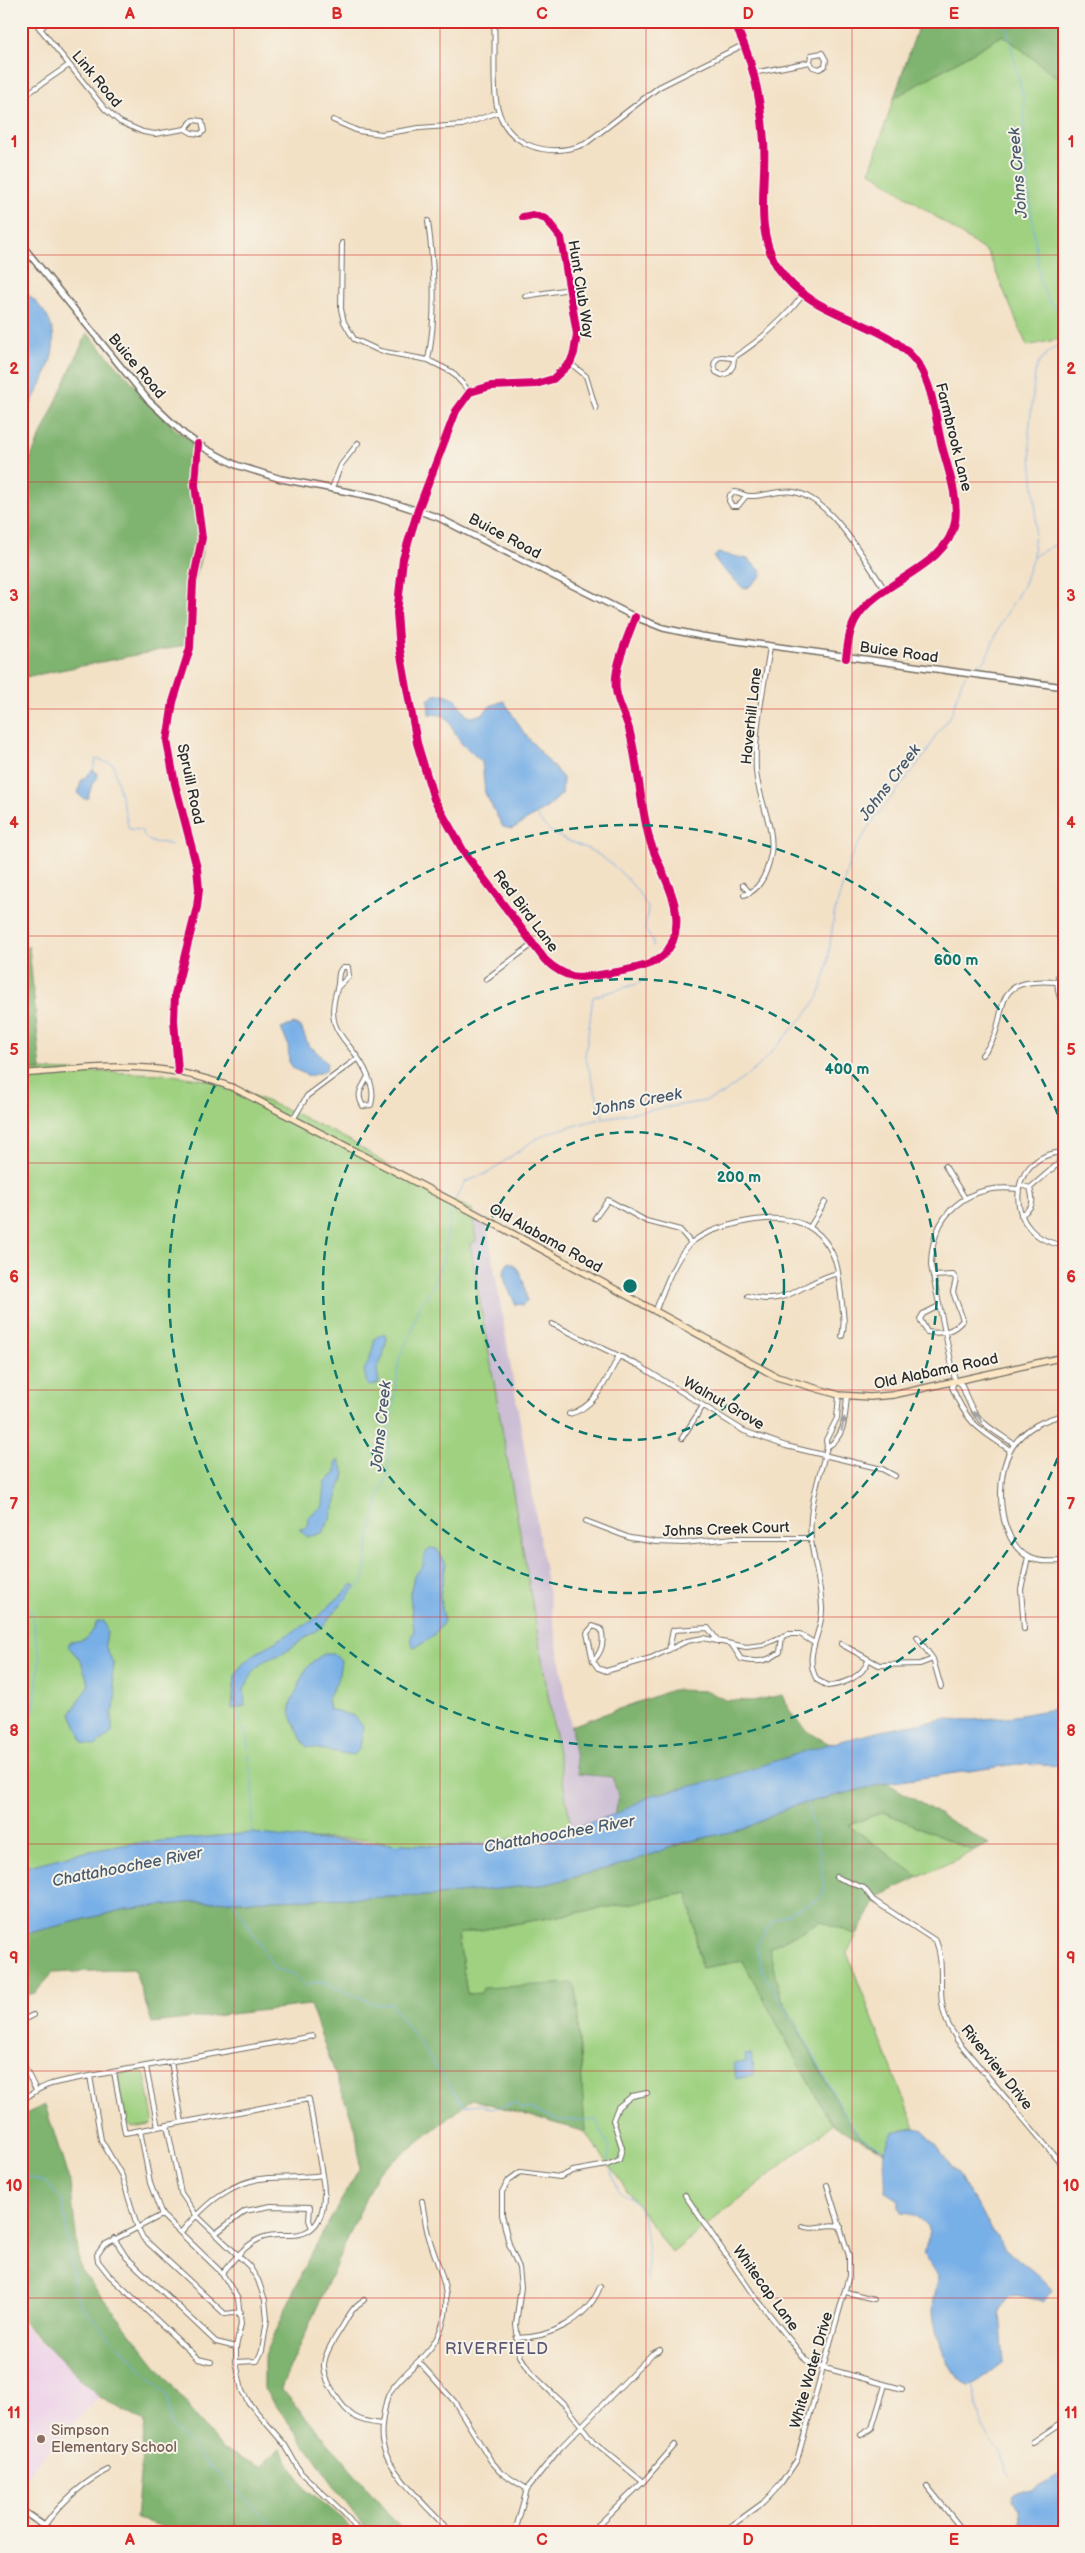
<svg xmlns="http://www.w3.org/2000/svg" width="1085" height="2553" font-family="'Balsamiq Sans',sans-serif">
<rect width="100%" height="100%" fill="#f7f3e8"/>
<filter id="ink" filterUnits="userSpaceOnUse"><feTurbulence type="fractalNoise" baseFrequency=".02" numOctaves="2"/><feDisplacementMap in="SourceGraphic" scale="10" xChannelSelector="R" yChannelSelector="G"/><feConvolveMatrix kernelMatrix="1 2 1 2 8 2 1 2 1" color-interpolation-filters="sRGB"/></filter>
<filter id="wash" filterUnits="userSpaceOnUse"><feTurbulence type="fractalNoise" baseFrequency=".0096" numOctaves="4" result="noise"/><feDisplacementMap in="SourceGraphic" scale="20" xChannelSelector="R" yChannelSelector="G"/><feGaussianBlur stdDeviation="1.12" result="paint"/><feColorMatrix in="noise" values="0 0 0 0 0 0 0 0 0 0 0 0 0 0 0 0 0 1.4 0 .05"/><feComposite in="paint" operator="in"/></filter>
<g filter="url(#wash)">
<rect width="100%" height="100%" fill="#f3e1c6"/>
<!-- built -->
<path fill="#edd0e9" d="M21,2322L99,2397L21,2481Z"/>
<!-- industrial -->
<path fill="#ccbed4" d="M469,1210L486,1219L576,1756L593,1776L612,1777L618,1794L615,1822L572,1833L470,1244L476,1240Z"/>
<!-- green -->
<path fill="#9fd181" stroke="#657e56" d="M1003,35L1064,83V338L1027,346L988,253L870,171L894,98Z
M41,1070L164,1074L220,1082L290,1111L351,1141L420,1187L472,1209L476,1241L470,1244L572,1833L458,1850L414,1847L365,1839H286L21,1875V1071Z
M883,1812L974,1851L919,1877L847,1826Z
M688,1893L701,1968L743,1961L832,2125L672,2253L585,2132L576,1989L467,1994L458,1934Z
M821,1921L857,1935L847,1953L915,2128C898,2130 890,2135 884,2151L861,2137L844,2115L780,1995L768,1948Z
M139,2070L145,2074L153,2120L150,2125L133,2128L126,2123L118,2078L122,2073Z"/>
<!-- forest -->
<path fill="#7fb36f" stroke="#556f4d" d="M920,21H1064V83L1003,35L894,98Z
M87,333L177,431L194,442L195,485L204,542L192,592L191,644L26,677L21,662V479Z
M21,947H29L41,1070L21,1071Z
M672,1690L708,1691L725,1700L753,1701L782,1695C797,1732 816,1736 848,1753L615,1819L618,1794L612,1777L578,1774L571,1726Z
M887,1783L989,1844L974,1851L883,1812L848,1825L919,1877L878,1897L857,1935L821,1921L769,1948L780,1995L844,2115L861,2137L884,2152L832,2125L743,1961L701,1968L688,1893L458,1934L467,1994L481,1993L483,1988L572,1983L576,1989L585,2132L472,2099L376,2175L281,2388L404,2532H368L264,2389V2358L306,2263L360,2167L356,2130L310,2005L152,2023L134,1969L53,1973L35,1993L21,1996V1935L126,1909L195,1902L428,1896L548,1884L627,1863L686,1842L744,1829L793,1806Z
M45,2105L70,2183L80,2269L222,2449L261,2467L280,2449L304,2487L343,2519L353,2532H183L136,2519L145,2422L99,2397L21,2320V2116Z"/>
<!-- water -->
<path fill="#77afe7" stroke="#516d89" d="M21,289C28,295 36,301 41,308C72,344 38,387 21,423Z
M718,553L748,559L761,571L762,575L749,587L744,589L718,564L714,557Z
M444,694L455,698L466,715L472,717L483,714L490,706L504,701L524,733L563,778L562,794L548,807L512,829L503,827L485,793L482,762L461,743L447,718L442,715L429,714L428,700L435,695Z
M93,770L97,773L98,778L92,784L88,798L84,799L78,794L81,781Z
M293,1024L301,1027L309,1047L314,1049L327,1063L326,1071L309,1076L294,1069L289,1062L288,1044L281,1029Z
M509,1262C523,1268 525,1288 527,1301L523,1305L515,1304C510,1290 497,1274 509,1262Z
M384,1333L387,1338L383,1357L377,1369L379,1383L372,1386L367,1385L364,1370C370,1360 373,1349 375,1338Z
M339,1460L345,1473C338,1490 333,1519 322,1533L307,1537L299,1529L306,1528L309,1523L308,1517L323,1506L325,1482L336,1473V1461Z
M430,1548L437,1549L446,1564L440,1594L444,1621C436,1634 428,1643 413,1647L411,1637L414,1631L410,1595L414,1576L423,1566L424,1555Z
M353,1584L356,1586L324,1625L284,1653L264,1661L254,1671L244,1689L245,1706L232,1709L235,1676L241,1666L254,1654L315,1619Z
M104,1621L107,1632L105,1645L114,1665L112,1677L116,1692L114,1710L112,1713V1733L95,1746L83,1743L71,1713L89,1685L81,1661L68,1646L70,1642C89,1640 89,1638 97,1622Z
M326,1653H333L341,1661L338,1680L327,1699L329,1709L354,1716L363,1726L360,1748L354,1755L307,1747C302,1742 289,1715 290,1708C290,1701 296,1694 298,1687C304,1670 310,1661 326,1653Z
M1064,1707V1766L1017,1764L887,1783L793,1806L744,1829L686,1842L627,1863L548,1884L428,1896L195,1902L126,1909L21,1935V1868L75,1854L128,1844L252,1833L303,1839L447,1846L485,1844L573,1828L616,1814L652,1795L718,1780L821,1746L881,1731L944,1719L974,1720L1015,1716Z
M751,2054L754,2075L736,2079L734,2063L746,2062L745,2055Z
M915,2128L923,2130L930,2137L960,2177L1002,2246L1045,2281L1053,2290L1045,2300C1025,2302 1011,2282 1000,2312L1004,2362L974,2385L968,2386C949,2376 933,2330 933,2309C933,2297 938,2287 938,2275C934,2268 926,2263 924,2256C923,2250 925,2249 927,2245C935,2227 918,2214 903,2213L899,2207V2201L885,2192C887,2168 878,2156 893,2133Z
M1064,2472V2532H1021L1019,2510L1013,2502V2494L1019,2490H1031Z"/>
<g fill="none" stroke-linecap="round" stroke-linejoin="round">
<!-- stream -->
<path stroke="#77afe7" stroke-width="1" d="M1005,21L1024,101V148L1040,283L1049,301L1064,317
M1034,556L1064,540
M969,671L972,667L985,661L1001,623L1023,586L1033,557L1036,512L1029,433L1035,373C1038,356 1053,351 1064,340
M93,770L96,759L113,764L129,829L141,830C152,850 156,838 171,845
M536,814C548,838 573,841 594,852C616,865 636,885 648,908L645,930L653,941V946
M603,1117L585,1056L593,997L640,983L644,978
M455,1200L465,1182L488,1173L534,1140L551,1132L603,1118L705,1101L723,1094L758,1067L807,1013L819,996L827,969L834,915L851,857L871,823L926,754L936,735L951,715L962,681L966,675
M21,1589L31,1612L40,1657L34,1710L26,1723L21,1736
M341,1604L364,1580L368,1546L379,1497L388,1474L389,1427L395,1396L399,1358L411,1334L418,1308L432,1288L444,1257L452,1203
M238,1708L241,1725L247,1739L254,1802L251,1834
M806,1802L820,1855L824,1891L819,1899L772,1921L757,1945L760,1963L765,1976L809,2045L844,2115L861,2137L884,2151
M232,1899L275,1969L294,1974L305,1986L318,1981L379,2005L391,2003L464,2106L480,2104L491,2109L516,2103L520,2108L531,2109L557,2120H596L610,2151L608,2155L610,2160
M611,2170C614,2200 632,2190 641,2211C647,2227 649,2264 648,2281
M21,2176L44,2181L62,2199L75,2290L84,2310L168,2396L171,2426L212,2468L281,2532
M973,2385L982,2426L1000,2453L1009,2476"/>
</g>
</g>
<g filter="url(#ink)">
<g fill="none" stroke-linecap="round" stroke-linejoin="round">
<defs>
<path id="minor" d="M34,21L105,109L120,122L143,132L155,134L185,129L192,133L200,134L204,131L202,121L193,120L185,129
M494,21C496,46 492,83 497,106C507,148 549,158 585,144L659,87L745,44
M733,21C753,57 761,100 764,141C767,184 753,230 779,269C814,321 886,318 918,364C933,387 935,416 941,442C947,467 959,496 955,522C947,568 880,580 857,617C849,629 848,644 846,658
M40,29L49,21
M753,73L810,62L811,55L822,53L826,60L825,66L819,69L813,67L810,62
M21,98L69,65
M333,120L358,131L382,134L419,128L462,125L499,112
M523,217L533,215L546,219L561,238L577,334L574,353L570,363L553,379L536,384L491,386L470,392L456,411L418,510L403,559L397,613L400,650L417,743L434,799L464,852L545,960C569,982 581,978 611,973C632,969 660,967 671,945C688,909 661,875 650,841C640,806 639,768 630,733C627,718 618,705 616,690C613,667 628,638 635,617
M428,221C434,267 437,314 428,360
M342,243L341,309L344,322L354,339L380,351L428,360L452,372L470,392
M525,296L570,289
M734,358L733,366L728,373L722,375L716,372L714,365C717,353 725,358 733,358C761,340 783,321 803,295
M570,363L586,376L596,409
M332,488L341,465L358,443
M746,496L738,506H732L729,501L730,495L735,492C740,492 744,496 749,496C764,497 779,489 794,492C831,498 865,561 886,591
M743,885L750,893
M744,895C761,890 768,870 771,853C775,827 758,798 756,771C754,730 764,687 770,647
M1064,963C1054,978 1056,992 1064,1007
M486,979L533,944
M337,988L349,976L348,967H343C336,973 340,980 337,989C322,1037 353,1038 368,1076C363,1088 355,1092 363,1106L371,1105C374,1094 372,1086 368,1076
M982,1055C1016,1018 980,976 1057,982
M178,1071L174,1020L175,994L197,907L199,889L197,868L175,784L167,741L173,702L190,648L193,582L202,538L195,485L198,444
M294,1118L307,1096L358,1058
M1064,1152C1003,1155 1003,1239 1064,1245
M945,1166L965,1198
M1020,1185L1030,1188C1034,1202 1034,1207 1021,1215
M1030,1188L1059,1163L1060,1152
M595,1218L608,1200L646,1221L680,1230L691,1243
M810,1227L825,1202
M933,1276L953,1275L956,1279L953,1292L963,1320C953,1332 942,1334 927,1332L920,1319L923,1314L939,1306
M748,1296C787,1308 801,1282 838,1273
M655,1312C664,1290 673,1261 690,1244C703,1232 723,1227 739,1223C779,1214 819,1216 835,1260C839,1270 839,1283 841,1294C842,1308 846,1322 842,1336
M552,1324L640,1366L744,1431L786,1446L882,1469L895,1476
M955,1380L931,1266C931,1214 967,1183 1018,1189
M955,1380L952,1387C967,1424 979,1429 1010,1450
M957,1381L962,1385C974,1421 984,1424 1014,1444
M839,1395L837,1418L826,1440L827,1447C819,1477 808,1508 811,1540C814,1563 821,1585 822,1608C823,1634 802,1654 817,1680L828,1686C844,1684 862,1677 868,1661
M569,1414C596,1408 607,1378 619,1356
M1064,1415C1044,1419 1024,1429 1013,1446C994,1474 996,1541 1030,1558C1040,1563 1053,1561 1064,1561
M682,1438L703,1406
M827,1447C846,1437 845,1414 847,1396
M586,1521L630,1538L656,1542L684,1543L733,1538H811
M593,1626L601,1629C605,1642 602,1652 593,1661L587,1633Z
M1024,1629L1021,1589L1028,1557
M917,1637L933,1659L941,1687
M841,1644L879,1665L920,1664L933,1659
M732,1645L741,1659C757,1663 767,1662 780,1652L782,1637
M669,1650L673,1630L708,1628L719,1642
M593,1661L598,1668L606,1671L651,1658L687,1641L703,1638L746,1647L763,1645L788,1634H800L814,1643
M836,1877L864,1888L873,1900L936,1941C946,1966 936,1994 946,2019C948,2026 954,2033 957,2040L1064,2167
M21,2021L33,2015
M21,2050L25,2068L36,2090
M171,2062L182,2122
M146,2067L158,2127
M114,2072L125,2133L309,2099L322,2175
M21,2102C45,2081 60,2082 90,2076
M167,2125L181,2193L196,2215L249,2266L258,2280L265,2300L267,2319L262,2351L257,2361L236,2362
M140,2130L150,2183L162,2215L222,2273L238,2299L241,2324L236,2347V2362L242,2391L249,2403L285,2445L301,2473L345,2514L359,2532
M685,2195L752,2293L806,2360L814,2365L902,2389
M422,2201C424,2212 425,2223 428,2234C435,2261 451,2287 445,2315C437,2352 418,2358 396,2384C388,2392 386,2401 384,2412C382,2422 380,2435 383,2446C391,2475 430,2509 450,2532
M162,2215L104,2245L97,2255L98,2261L109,2275L198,2359L211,2362
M802,2226C816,2232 828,2221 841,2227
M181,2232C205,2205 229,2181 268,2178C286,2177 304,2178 322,2175C326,2195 326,2228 300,2234C287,2237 272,2232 259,2239C244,2246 233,2261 222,2273
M216,2233L245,2211L271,2206L310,2207L309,2220L312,2228
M114,2238L126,2257L216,2342L236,2347
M846,2292L874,2299
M364,2300C353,2306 348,2317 342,2327C335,2338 325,2352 324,2365C323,2380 343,2410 355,2417C364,2422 372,2423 382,2424
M241,2312L225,2314L143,2238L137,2226L122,2176L101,2140L90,2076L313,2036
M516,2338C550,2338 587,2320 600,2287
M419,2362L454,2401L491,2461L502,2473L527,2489
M861,2435L872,2428L885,2385
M1033,2442L1064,2421
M643,2482L593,2441L566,2406L531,2373L520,2356L516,2324L521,2287L519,2268L509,2244L502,2215V2192L509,2180L520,2172L560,2177L573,2171L607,2165L619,2160L622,2148L613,2120L618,2107L632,2096L647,2093
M927,2486L964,2532
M44,2526C61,2503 81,2483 108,2470
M515,2532L527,2489L560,2448L652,2354L660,2350
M591,2532L643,2482L675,2445
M723,2532L763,2503L781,2484L797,2460L849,2276V2256L827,2185"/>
<path id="tertiary" d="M21,244L148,400L184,434L206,449L236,465L281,479L375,497L437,517L635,617L663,628L701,636L1064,687
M21,2510L53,2532"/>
<path id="secondary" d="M21,1074C103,1067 154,1058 234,1088L469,1210L777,1377L839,1395L870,1397L893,1395L1064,1357"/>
</defs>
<!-- minor casing -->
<use href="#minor" stroke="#716b61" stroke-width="6"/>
<!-- tertiary casing -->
<use href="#tertiary" stroke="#716b61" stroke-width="8"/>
<!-- secondary casing -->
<use href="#secondary" stroke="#716b61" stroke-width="8"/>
<!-- minor -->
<use href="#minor" stroke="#fff" stroke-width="4"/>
<!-- tertiary -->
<use href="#tertiary" stroke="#fff" stroke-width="5"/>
<!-- secondary -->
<use href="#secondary" stroke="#fce6c4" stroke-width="5.5"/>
<defs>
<path id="cycleway" d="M733,21C753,57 761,100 764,141C767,184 753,230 779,269C814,321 886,318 918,364C933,387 935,416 941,442C947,467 959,496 955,522C947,568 880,580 857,617C849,629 848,644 846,658
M523,217L533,215L546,219L561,238L577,334L574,353L570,363L553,379L536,384L491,386L470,392L456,411L418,510L403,559L397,613L400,650L417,743L434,799L464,852L545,960C569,982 581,978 611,973C632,969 660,967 671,945C688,909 661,875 650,841C640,806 639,768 630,733C627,718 618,705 616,690C613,667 628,638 635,617
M178,1071L174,1020L175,994L197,907L199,889L197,868L175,784L167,741L173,702L190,648L193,582L202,538L195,485L198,444"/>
</defs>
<!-- cycleway casing -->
<use href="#cycleway" stroke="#f7f3e8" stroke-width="11"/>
<!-- cycleway -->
<use href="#cycleway" stroke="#d6006c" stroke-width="8"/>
</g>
<!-- one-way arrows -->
<defs><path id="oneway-solid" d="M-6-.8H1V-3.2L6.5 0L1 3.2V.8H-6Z" transform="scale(1.25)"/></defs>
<g fill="#a0a0a0">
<use href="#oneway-solid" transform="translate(978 1417) rotate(-132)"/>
<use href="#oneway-solid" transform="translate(843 1424) rotate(-77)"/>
</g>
</g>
<!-- grid -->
<path fill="none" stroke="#d62828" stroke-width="1" stroke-opacity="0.55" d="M234,21V2532M440,21V2532M646,21V2532M852,21V2532M21,255H1064M21,482H1064M21,709H1064M21,936H1064M21,1163H1064M21,1390H1064M21,1617H1064M21,1844H1064M21,2071H1064M21,2298H1064"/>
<!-- distance rings -->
<g fill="none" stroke="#0f766e" stroke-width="2.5" stroke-dasharray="9 6">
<circle cx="630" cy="1286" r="154"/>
<circle cx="630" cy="1286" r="307"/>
<path d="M1063 1444A461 461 0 1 1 1063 1128"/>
</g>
<!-- markers -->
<circle fill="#8d6e63" stroke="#f7f3e8" stroke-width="2" cx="41" cy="2439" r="5"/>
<g text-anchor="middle" stroke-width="4" stroke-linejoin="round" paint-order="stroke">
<!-- street labels -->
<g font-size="15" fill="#2b2b2b" stroke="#f7f3e8">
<text transform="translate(97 79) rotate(50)" y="5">Link Road</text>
<text transform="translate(581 289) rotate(81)" y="5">Hunt Club Way</text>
<text transform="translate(137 366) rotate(50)" y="5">Buice Road</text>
<text transform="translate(954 437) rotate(76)" y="5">Farmbrook Lane</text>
<text transform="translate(505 536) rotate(28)" y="5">Buice Road</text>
<text transform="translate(899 652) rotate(8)" y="5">Buice Road</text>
<text transform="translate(751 716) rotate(-84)" y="5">Haverhill Lane</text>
<text transform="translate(191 784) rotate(78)" y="5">Spruill Road</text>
<text transform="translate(526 911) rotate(53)" y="5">Red Bird Lane</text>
<text transform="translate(546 1238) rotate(29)" y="5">Old Alabama Road</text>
<text transform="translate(936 1371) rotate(-12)" y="5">Old Alabama Road</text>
<text transform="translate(724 1403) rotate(30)" y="5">Walnut Grove</text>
<text transform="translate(726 1529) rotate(-2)" y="5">Johns Creek Court</text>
<text transform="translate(997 2067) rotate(51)" y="5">Riverview Drive</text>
<text transform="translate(766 2288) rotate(54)" y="5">Whitecap Lane</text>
<text transform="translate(811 2370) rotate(-74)" y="5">White Water Drive</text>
</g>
<!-- education labels -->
<g font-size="15" fill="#785e54" stroke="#f7f3e8" text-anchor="start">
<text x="51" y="2435">Simpson<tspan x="51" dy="17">Elementary School</tspan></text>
</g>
<!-- water labels -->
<g font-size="16" font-style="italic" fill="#46596d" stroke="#f7f3e8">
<text transform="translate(1017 173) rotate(-95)" y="6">Johns Creek</text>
<text transform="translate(889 782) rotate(-53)" y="6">Johns Creek</text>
<text transform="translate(637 1101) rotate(-11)" y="6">Johns Creek</text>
<text transform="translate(380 1426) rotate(-84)" y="6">Johns Creek</text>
<text transform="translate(559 1833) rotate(-10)" y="6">Chattahoochee River</text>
<text transform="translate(127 1866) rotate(-11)" y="6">Chattahoochee River</text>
</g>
<!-- neighbourhood labels -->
<g font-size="16" letter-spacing="1" fill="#5e5873" stroke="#f7f3e8">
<text x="497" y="2354">RIVERFIELD</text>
</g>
</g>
<circle cx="630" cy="1286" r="8" fill="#0f766e" stroke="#f7f3e8" stroke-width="2.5"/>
<g font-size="15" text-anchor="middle" font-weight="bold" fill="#0f766e" stroke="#f7f3e8" stroke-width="4" stroke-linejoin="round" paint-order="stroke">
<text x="956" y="965">600 m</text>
<text x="847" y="1074">400 m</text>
<text x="739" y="1182">200 m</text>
</g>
<!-- margin -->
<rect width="1085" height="2553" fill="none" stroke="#f7f3e8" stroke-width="55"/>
<rect x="28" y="28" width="1030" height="2498" fill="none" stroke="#d62828" stroke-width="2"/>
<g font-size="16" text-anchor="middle" font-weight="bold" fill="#d62828">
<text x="130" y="19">A</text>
<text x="337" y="19">B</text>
<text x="542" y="19">C</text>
<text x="748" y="19">D</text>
<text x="954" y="19">E</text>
<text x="14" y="147">1</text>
<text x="1071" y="147">1</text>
<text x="14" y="374">2</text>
<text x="1071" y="374">2</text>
<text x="14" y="601">3</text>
<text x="1071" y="601">3</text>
<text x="14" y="828">4</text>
<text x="1071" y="828">4</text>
<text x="14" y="1055">5</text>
<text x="1071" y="1055">5</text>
<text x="14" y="1282">6</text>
<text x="1071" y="1282">6</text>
<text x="14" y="1509">7</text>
<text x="1071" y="1509">7</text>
<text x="14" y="1736">8</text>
<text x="1071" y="1736">8</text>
<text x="14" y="1963">9</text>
<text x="1071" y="1963">9</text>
<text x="14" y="2191">10</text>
<text x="1071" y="2191">10</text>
<text x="14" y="2418">11</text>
<text x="1071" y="2418">11</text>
<text x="130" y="2545">A</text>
<text x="337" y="2545">B</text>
<text x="542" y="2545">C</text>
<text x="748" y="2545">D</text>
<text x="954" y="2545">E</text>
</g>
</svg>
